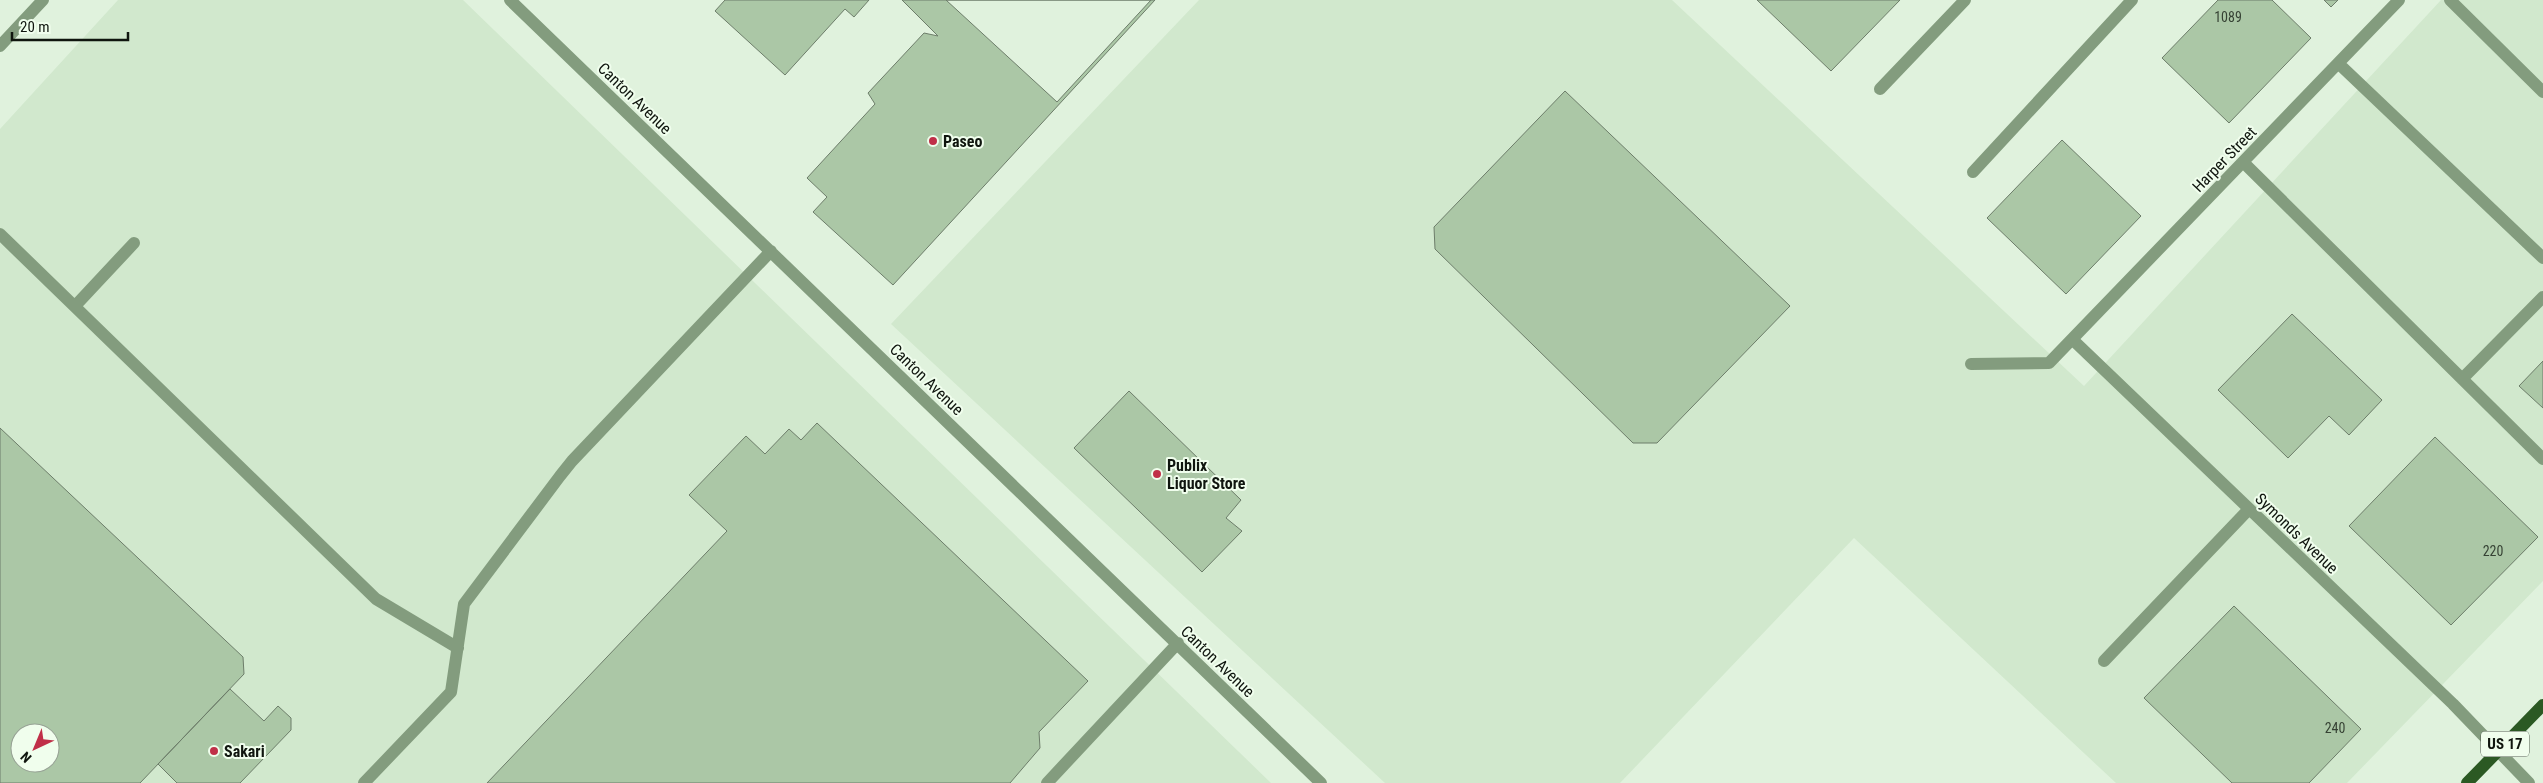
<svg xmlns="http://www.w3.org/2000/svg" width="2543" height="783" font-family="'Roboto Condensed',sans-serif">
<rect width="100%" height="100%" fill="#e0f2dd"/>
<!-- built -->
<path fill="#d1e8cd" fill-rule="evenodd" d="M118,0H463L1271,783H0V129ZM20,733H50V763H20Z
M1199,0H1672L2084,386L2441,0H2543V581L2347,783H2116L1854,538L1620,783H1385L891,324Z"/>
<!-- building -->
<path fill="#abc7a6" stroke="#6d7d6a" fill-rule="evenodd" d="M725,0H869L854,17L845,9L785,75L715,11Z
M902,0H1155L893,285L813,212L827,197L807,178L875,104L868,93L924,33L938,36Z
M946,0H1151L1057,102Z
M1757,0H1900L1831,71Z
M2218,0H2272L2311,38L2229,123L2162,58Z
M2324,0H2338L2331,7Z
M1565,91L1790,306L1657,443H1633L1435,249L1434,227Z
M2062,140L2141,216L2066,294L1987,218Z
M2292,314L2382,400L2349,435L2329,416L2288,458L2218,390Z
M2543,361V408L2519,386Z
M1129,391L1241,500L1226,518L1242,531L1202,572L1074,448Z
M817,423L1088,681L1039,732L1040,748L1010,783H487L727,531L689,495L746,436L765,454L789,429L801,440Z
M0,428L243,657L244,674L140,783H0ZM20,733H50V763H20Z
M2435,437L2538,537L2451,625L2349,526Z
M2234,606L2361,729L2309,783H2232L2144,698Z
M230,689L264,721L278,706L291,718V730L240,783H177L158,764Z"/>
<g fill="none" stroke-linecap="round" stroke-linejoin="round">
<!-- minor -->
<path stroke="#839c7e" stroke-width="12" d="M510,0L1321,783
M2450,0L2543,92
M0,46L43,0
M2339,64L2543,258
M1880,89L1965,0
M2243,162L2543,459
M1973,172L2132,0
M0,234L376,599L458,648
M76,305L134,243
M2073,340L2453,704L2529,783
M1971,364L2049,363L2399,0
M2462,379L2543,297
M2104,661L2249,509
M364,783L451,692L464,604L560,476L572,461L771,251
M1047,783L1178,643"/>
<!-- major -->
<path stroke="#2b5923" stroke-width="12" d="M2467,783L2543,705"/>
</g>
<!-- markers -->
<g fill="#c02f48" stroke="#f0feed" stroke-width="2">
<circle cx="933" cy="141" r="5"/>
<circle cx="1157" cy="474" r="5"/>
<circle cx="214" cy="751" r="5"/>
</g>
<g text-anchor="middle" stroke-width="4" stroke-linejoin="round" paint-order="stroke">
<!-- number labels -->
<g font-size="14" fill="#364234">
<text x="2228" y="22">1089</text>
<text x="2493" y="556">220</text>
<text x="2335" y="733">240</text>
</g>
<!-- shield labels -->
<rect fill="#f0feed" stroke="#525b51" stroke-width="1" x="2481" y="731.5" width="48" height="25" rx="4"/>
<g font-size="15" font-weight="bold" fill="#0f150e">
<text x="2505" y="749">US 17</text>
</g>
<!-- street labels -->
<g font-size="16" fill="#0f150e" stroke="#f0feed">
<text transform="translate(635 98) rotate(44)" y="6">Canton Avenue</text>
<text transform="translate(2224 159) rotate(-46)" y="6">Harper Street</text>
<text transform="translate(927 379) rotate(44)" y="6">Canton Avenue</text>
<text transform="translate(2297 533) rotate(44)" y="6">Symonds Avenue</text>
<text transform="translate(1218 661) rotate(44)" y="6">Canton Avenue</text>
</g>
<!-- poi labels -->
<g font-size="16" font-weight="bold" fill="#0f150e" stroke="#f0feed" text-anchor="start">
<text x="943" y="147">Paseo</text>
<text x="1167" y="471">Publix<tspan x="1167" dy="18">Liquor Store</tspan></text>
<text x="224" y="757">Sakari</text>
</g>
</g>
<!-- north arrow -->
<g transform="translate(35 748) rotate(224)"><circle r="24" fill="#f0feed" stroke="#96a194"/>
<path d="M0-4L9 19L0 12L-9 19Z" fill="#c02f48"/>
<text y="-8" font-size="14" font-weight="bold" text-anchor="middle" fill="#0f150e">N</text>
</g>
<!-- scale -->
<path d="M12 32v8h116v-8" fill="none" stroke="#0f150e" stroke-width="2.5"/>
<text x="20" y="32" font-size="15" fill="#0f150e" stroke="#f0feed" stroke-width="4" paint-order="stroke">20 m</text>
</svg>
